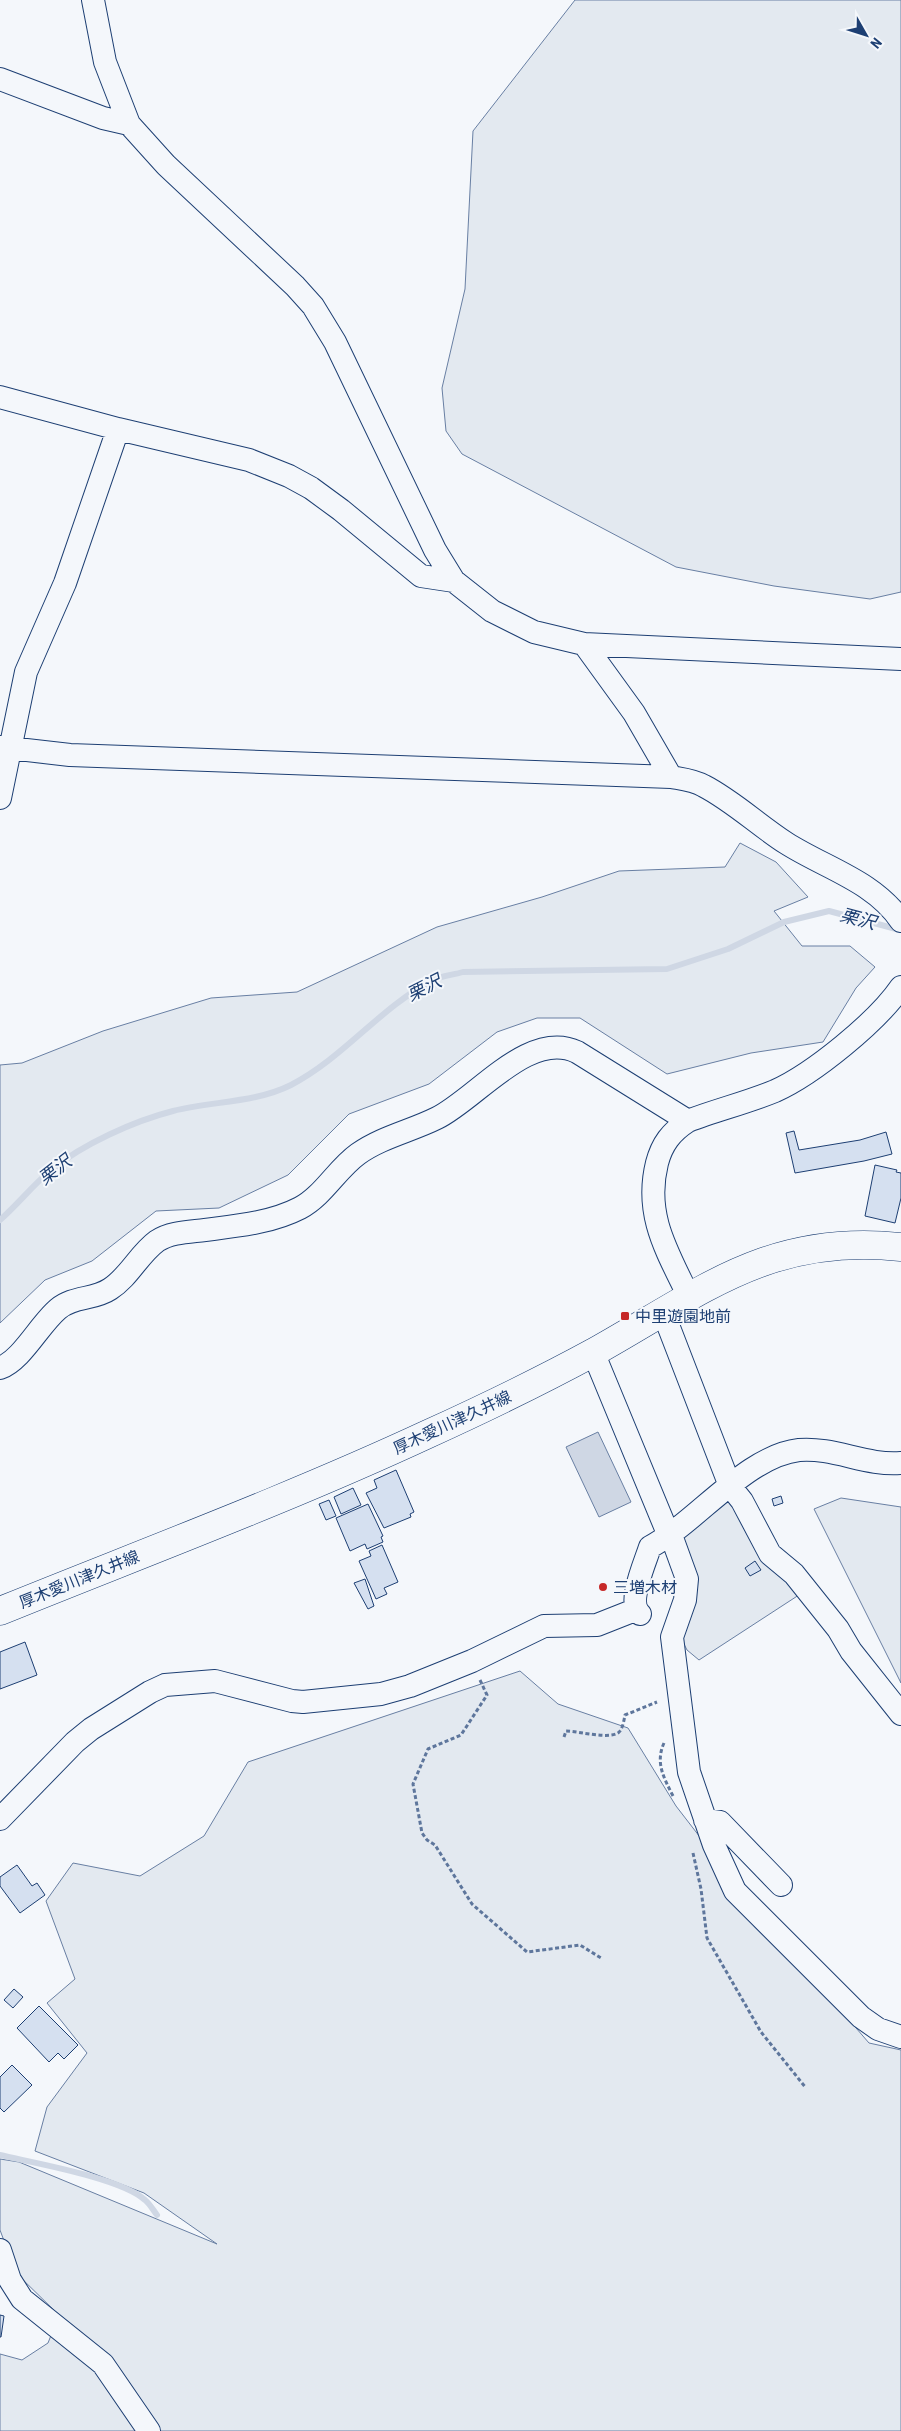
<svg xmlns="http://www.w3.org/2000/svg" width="901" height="2431" font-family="'Roboto Condensed','Noto Sans JP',sans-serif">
<rect width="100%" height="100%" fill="#f4f7fb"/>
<!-- green -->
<path fill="#e3e9f0" stroke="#687fa3" d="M575,0H901V592L870,599L774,586L676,567L462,454L446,431L442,388L465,289L473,131Z
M740,843L776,862L808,897L774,911L802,946H850L875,967L856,988L823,1042L751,1053L667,1074L580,1018H537L497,1032L429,1084L349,1114L288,1175L219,1208L156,1211L92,1261L45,1280L0,1323V1065L22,1063L103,1031L211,998L297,992L437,927L542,897L619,871L725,867Z
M841,1498L901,1507V1683L814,1509Z
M727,1499L805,1591L699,1660L687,1650L680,1636L679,1540Z
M520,1671L558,1704L628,1728L676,1806L774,1933L869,2043L901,2050V2431H0V2354L22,2360L48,2343L59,2315L16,2273L0,2230V2159L19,2162L217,2244L144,2193L35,2151L47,2107L87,2053L47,2003L75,1979L46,1901L73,1863L140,1876L204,1836L248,1762Z"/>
<!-- water -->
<path fill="#cfd7e4" stroke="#687fa3" d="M598,1432L631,1502L599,1517L566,1447Z"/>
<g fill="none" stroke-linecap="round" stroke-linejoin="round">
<!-- stream -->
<path stroke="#cfd7e4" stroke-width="6" d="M0,1220C18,1204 33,1185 51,1170C83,1144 134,1121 173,1111C212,1101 255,1103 291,1085C343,1058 379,1009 431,981C440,976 453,975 463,972L667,969L728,949L784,922L829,911L900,930
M0,2155C34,2163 121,2178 145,2200C150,2204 153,2210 157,2215"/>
</g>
<!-- building -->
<path fill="#d5e0f0" stroke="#1d3f73" d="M794,1131L799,1150L860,1140L886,1132L892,1154L864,1161L795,1173L786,1133Z
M875,1165L897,1170L896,1172L901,1173V1198L895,1223L865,1216Z
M396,1470L414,1512L410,1514L411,1517L384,1528L366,1493L377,1488L374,1480Z
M353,1488L361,1505L341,1514L334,1497Z
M781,1496L783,1503L774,1506L772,1499Z
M329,1500L336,1516L326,1520L319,1504Z
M368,1504L383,1536L381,1537L383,1542L367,1549L365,1544L350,1551L336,1518Z
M382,1545L398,1582L384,1588L387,1594L376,1599L359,1561L371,1556L369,1551Z
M755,1561L761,1570L750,1576L745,1568Z
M365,1579L374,1606L368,1609L354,1583Z
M25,1642L37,1675L0,1689V1652Z
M17,1865L32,1886L37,1883L45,1895L20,1913L0,1886V1877Z
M14,1989L23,1997L13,2008L4,2000Z
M39,2006L78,2045L64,2059L58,2053L49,2062L17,2028Z
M12,2065L32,2085L4,2112L0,2108V2077Z
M0,2315L4,2316L1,2337H0Z"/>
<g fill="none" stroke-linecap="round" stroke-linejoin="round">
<defs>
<path id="minor" d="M93,0L105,62L129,124L166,165L295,286L313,306L335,342L435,550L454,581L492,611L534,632L584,644L634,713L671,777
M0,79L103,118L129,124
M0,397L118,429L249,460L289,476L311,488L341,510L421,576L454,581
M584,644L901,659
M0,747L70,755L671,777C682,779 694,780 704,786C733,801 758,825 786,843C825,868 874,881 901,921
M0,798L26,672L65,583L118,429
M689,1297C667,1251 644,1215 657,1163C662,1144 671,1132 688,1121C716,1110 746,1103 775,1091C813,1074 877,1022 901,987
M663,1312L730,1486L742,1501L770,1554L794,1574L838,1629L851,1651L901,1714
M593,1352L669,1536
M0,1368C22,1360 39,1325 58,1309C73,1296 94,1300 110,1289C129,1277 139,1254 157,1241C171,1232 189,1232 205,1230C236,1226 271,1223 300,1208C323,1196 337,1169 358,1154C382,1137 411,1131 437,1118C476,1099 529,1029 577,1052L688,1121
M671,1535L687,1579L685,1600L672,1637L689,1772L714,1845L735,1891L861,2017L878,2029L901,2037
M640,1614C627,1602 645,1563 650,1547C698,1521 746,1456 799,1450C834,1447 866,1466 901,1463
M0,1819L75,1742L91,1729L150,1692L165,1685L215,1681L292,1701L303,1702L381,1694L410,1686L472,1661L544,1626L597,1625L635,1610
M705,1820L720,1822L781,1885
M0,2250L10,2280L22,2299L103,2364L149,2431"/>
<path id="major" d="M0,1611C143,1553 288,1499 428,1434C485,1408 541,1381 596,1351C703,1291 770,1233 901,1247"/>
</defs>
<!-- minor casing -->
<use href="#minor" stroke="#1d3f73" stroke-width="24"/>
<!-- major casing -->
<use href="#major" stroke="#1d3f73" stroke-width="29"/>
<!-- path -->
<path stroke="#5e769c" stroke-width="3" stroke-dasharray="4 2.5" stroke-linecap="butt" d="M480,1680L487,1695L461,1735L428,1749L413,1784L422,1833L427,1840L435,1845L472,1904L527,1952L580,1945L601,1958
M564,1737L566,1731C579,1731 613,1741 620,1731C623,1727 624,1720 625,1715L657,1702
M664,1743C655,1763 664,1778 673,1796
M693,1853L701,1889L707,1938L761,2032L806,2088"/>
<!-- minor -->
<use href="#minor" stroke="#f4f7fb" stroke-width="22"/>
<!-- major -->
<use href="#major" stroke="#f4f7fb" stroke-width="28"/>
</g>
<!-- markers -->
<g fill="#c62828" stroke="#f4f7fb" stroke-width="2">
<rect x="620" y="1311" width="10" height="10" rx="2.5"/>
<circle cx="603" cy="1587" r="5"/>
</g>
<g text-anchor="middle" stroke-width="4" stroke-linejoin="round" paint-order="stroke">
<!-- poi labels -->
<g font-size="16" fill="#1d3f73" stroke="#f4f7fb" text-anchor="start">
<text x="635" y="1322">中里遊園地前</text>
<text x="613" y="1593">三増木材</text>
</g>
<!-- street labels -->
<g font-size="16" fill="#1d3f73" stroke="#f4f7fb">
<text transform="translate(452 1422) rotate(-25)" y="6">厚木愛川津久井線</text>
<text transform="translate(79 1579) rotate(-22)" y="6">厚木愛川津久井線</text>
</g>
<!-- water labels -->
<g font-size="18" font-style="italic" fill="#1d3f73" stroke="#f4f7fb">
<text transform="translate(858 919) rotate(15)" y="6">栗沢</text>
<text transform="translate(424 988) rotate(-27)" y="6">栗沢</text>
<text transform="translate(55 1170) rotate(-38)" y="6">栗沢</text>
</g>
</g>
<!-- north arrow -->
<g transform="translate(866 35) rotate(129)" stroke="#f4f7fb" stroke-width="4" paint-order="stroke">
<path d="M0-4L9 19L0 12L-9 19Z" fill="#1d3f73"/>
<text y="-8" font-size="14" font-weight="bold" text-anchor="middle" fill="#1d3f73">N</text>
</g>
</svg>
